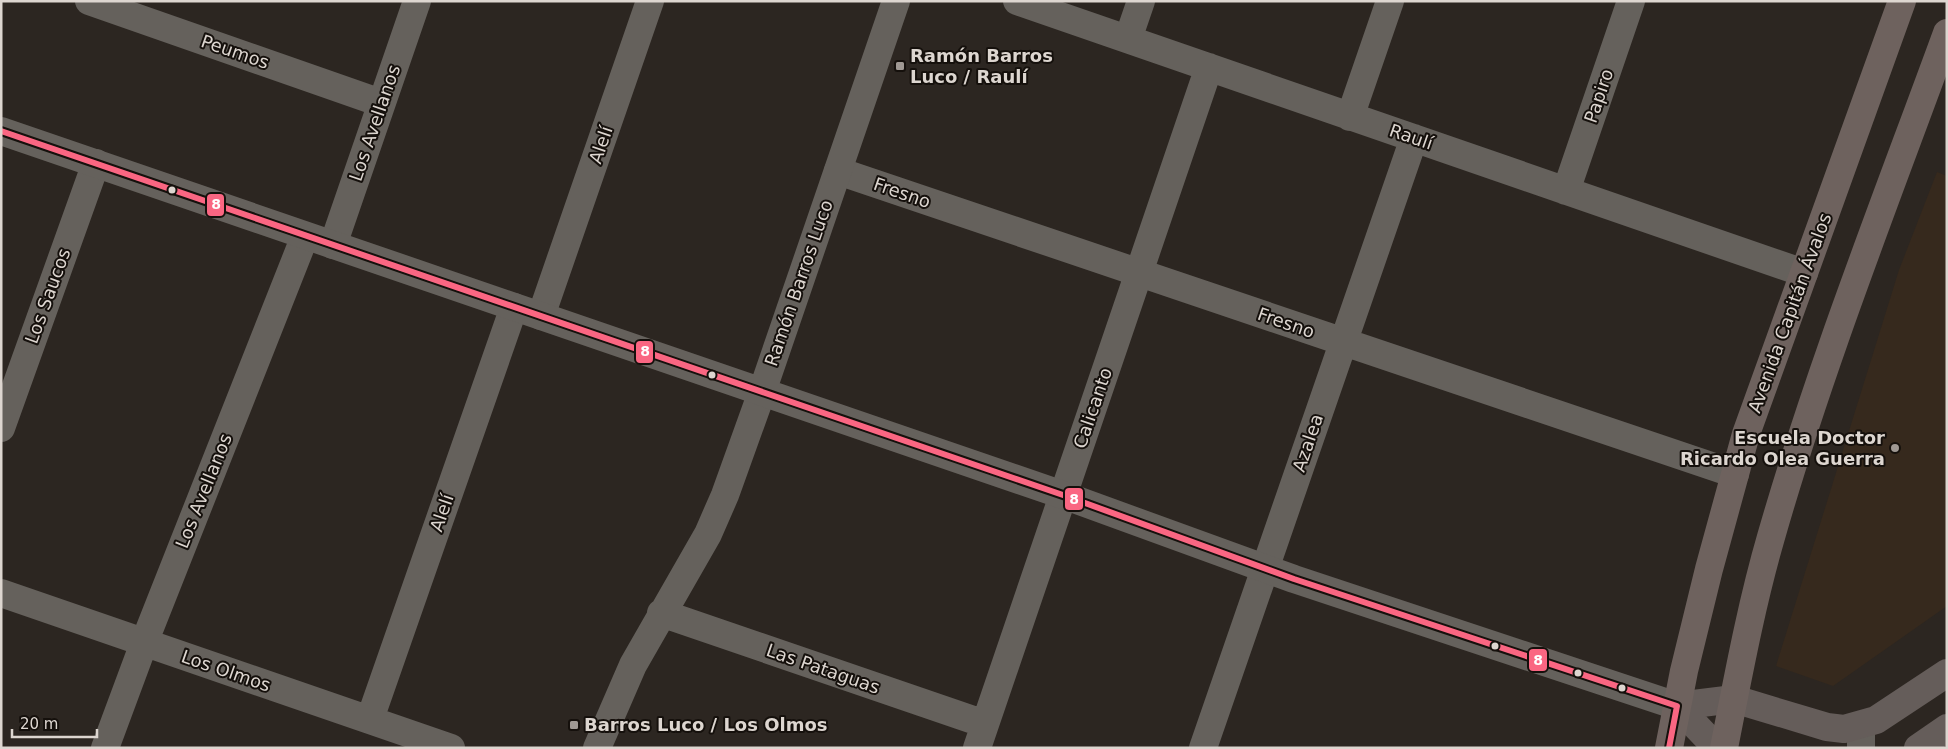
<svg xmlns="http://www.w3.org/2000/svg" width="1948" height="749" font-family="'DejaVu Sans',sans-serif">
<rect width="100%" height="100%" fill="#2c2621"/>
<!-- built -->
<path fill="#36291d" d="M1937,172L1947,176V606L1833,686L1776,666L1899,270Z"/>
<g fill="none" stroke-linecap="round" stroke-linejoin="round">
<!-- minor -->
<path stroke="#65615c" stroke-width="28" d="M89,1L381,103
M1017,1L1804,273
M1128,39L1141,1
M1350,117L1390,1
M838,171L1735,474
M1566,191L1631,1
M333,245L417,1
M541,316L650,1
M1,428L96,163
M1,593L451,748
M661,613L985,724
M370,719L514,307
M1861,726V748
M105,748L144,643L305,236
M597,748L633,665L708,534L725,495L762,392
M977,748L1209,67
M1203,748L1414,138"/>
<!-- tertiary -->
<path stroke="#65615c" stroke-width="28" d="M1,131L1063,495L1294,579L1677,706
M762,392L896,1"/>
<!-- secondary -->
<path stroke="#655d5a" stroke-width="28" d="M1677,706L1734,699L1827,727L1844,729L1876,720L1947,673
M1677,706L1717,748
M1918,748L1947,728"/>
<!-- trunk -->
<path stroke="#6e625e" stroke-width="28" d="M1669,748L1684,671L1709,569L1746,434L1902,1
M1724,748C1738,677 1751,606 1771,537C1820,366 1886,200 1947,33"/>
<defs>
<path id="bus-1" d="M1,131L1063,495L1294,579L1677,706L1669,748"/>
</defs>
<!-- bus-1 casing -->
<use href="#bus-1" stroke="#15100c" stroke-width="10"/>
<!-- bus-1 -->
<use href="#bus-1" stroke="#fa6682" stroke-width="6"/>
</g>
<!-- markers -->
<g fill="#9f9893" stroke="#15100c" stroke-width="2">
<rect x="895" y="61" width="10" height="10" rx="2.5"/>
<circle cx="1895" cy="448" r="5"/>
<rect x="569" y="720" width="10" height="10" rx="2.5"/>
</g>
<g fill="#ddd6d0" stroke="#15100c" stroke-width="2">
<circle cx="172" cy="190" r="4.5"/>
<circle cx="712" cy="375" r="4.5"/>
<circle cx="1495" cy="646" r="4.5"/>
<circle cx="1578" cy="673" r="4.5"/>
<circle cx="1622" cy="688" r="4.5"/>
</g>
<g text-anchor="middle" stroke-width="4" stroke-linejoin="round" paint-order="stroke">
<!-- street labels -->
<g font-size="18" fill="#ddd6d0" stroke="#15100c">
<text transform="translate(235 52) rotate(19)" y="6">Peumos</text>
<text transform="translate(1599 96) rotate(-71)" y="6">Papiro</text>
<text transform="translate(375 123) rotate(-71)" y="6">Los Avellanos</text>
<text transform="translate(1411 137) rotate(19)" y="6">Raulí</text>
<text transform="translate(601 145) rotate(-71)" y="6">Alelí</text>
<text transform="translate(902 193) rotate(19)" y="6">Fresno</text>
<text transform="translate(799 283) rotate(-71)" y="6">Ramón Barros Luco</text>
<text transform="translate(48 296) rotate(-70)" y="6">Los Saucos</text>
<text transform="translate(1790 313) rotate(-70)" y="6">Avenida Capitán Ávalos</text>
<text transform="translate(1286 323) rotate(19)" y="6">Fresno</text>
<text transform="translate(1093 408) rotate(-71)" y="6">Calicanto</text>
<text transform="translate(1308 443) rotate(-71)" y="6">Azalea</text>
<text transform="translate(204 491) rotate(-68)" y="6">Los Avellanos</text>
<text transform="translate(442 513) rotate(-71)" y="6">Alelí</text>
<text transform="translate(823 669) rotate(19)" y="6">Las Pataguas</text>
<text transform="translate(226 671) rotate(19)" y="6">Los Olmos</text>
</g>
<!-- poi labels -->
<g font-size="18" font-weight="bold" fill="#ddd6d0" stroke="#15100c" text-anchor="start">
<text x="910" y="62">Ramón Barros<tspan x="910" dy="21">Luco / Raulí</tspan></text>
<text x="1885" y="444" text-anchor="end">Escuela Doctor<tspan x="1885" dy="21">Ricardo Olea Guerra</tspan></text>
<text x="584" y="731">Barros Luco / Los Olmos</text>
</g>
</g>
<g stroke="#15100c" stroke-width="2">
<rect x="206" y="193" width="19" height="24" rx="5" fill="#fa6682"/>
<rect x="635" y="340" width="19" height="24" rx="5" fill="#fa6682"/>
<rect x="1064" y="487" width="20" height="24" rx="5" fill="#fa6682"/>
<rect x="1528" y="648" width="20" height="24" rx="5" fill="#fa6682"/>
</g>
<g font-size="14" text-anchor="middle" font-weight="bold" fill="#fff">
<text x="216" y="209">8</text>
<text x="645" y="356">8</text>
<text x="1074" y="504">8</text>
<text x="1538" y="665">8</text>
</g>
<!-- border -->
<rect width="1948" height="749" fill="none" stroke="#ddd6d0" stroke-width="5"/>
<!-- scale -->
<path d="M12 729v8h85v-8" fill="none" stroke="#ddd6d0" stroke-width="2.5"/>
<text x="20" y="729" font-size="15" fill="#ddd6d0" stroke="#15100c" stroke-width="4" paint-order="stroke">20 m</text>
</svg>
